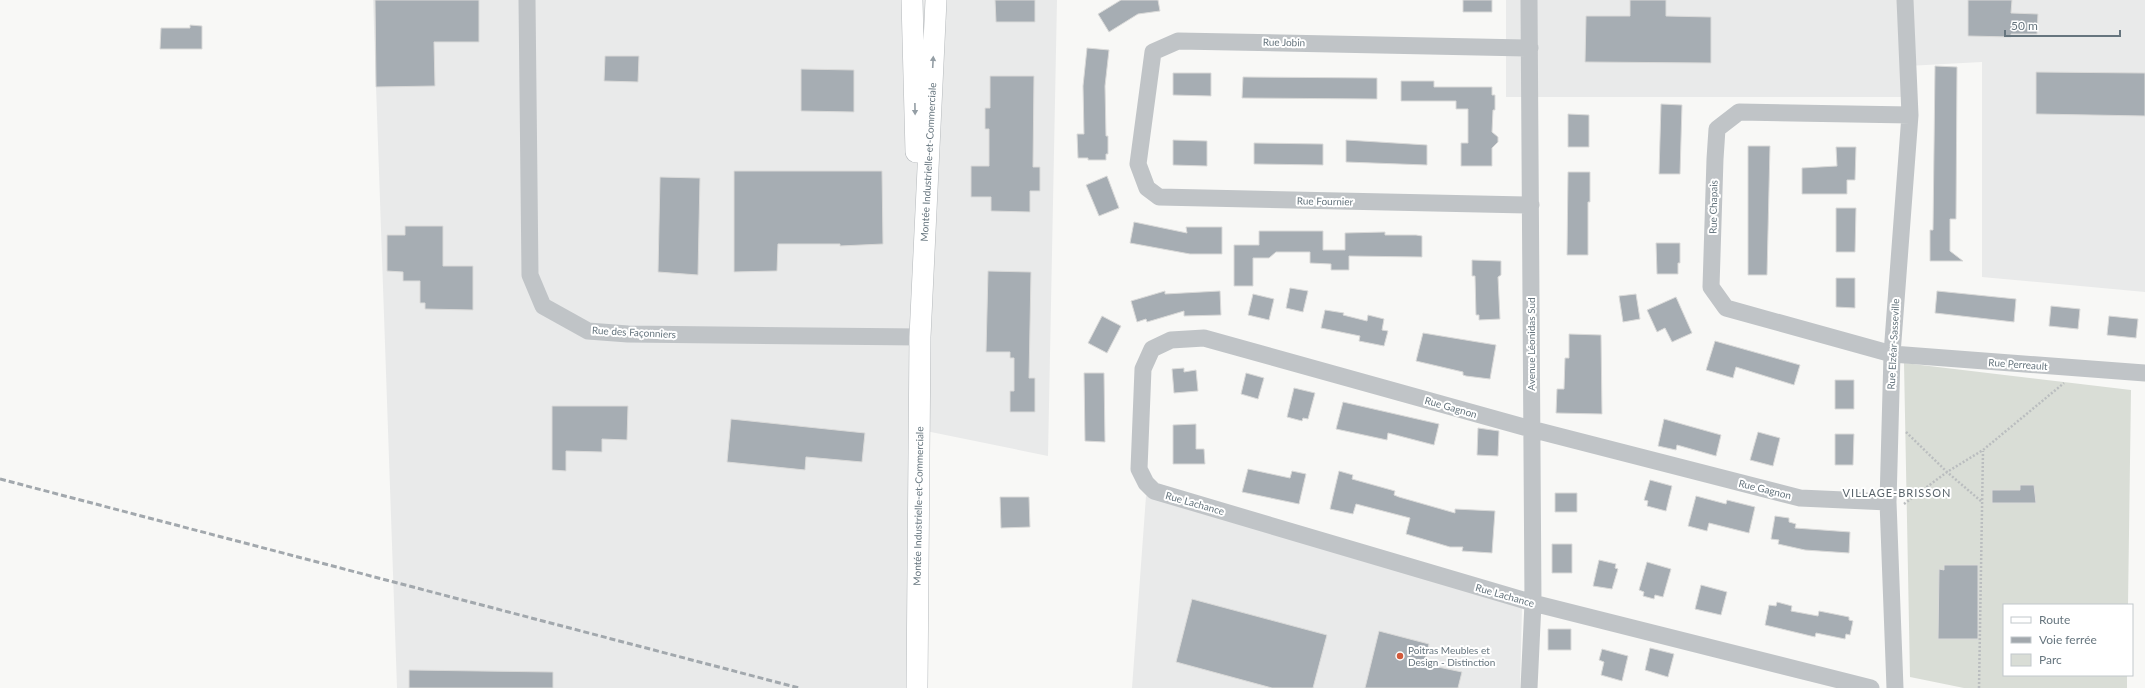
<svg xmlns="http://www.w3.org/2000/svg" width="2145" height="688" font-family="Lato,sans-serif">
<rect width="100%" height="100%" fill="#f8f8f6"/>
<!-- built -->
<path fill="#e9eaea" d="M373,0H1057L1048,456L921,430L922,688H397Z
M1506,0H2145V292L1982,277V62L1907,66V97H1506Z
M1146,496L1522,608L1520,688H1132Z"/>
<!-- green -->
<path fill="#d9ddd6" d="M1904,363L2131,390L2128,605H2004V675H2127V688H1964L1910,677Z"/>
<!-- building -->
<path fill="#a6adb3" stroke="#dadad9" d="M375,0H479V42H434L435,86L376,87Z
M995,0H1035V22H996Z
M1121,0H1158L1160,11L1138,14L1109,32L1098,14Z
M1463,0H1492V12H1463Z
M1630,0H1666V16L1711,17V63L1585,62L1586,16H1630Z
M1968,0H2012L2011,13L2038,14L2037,34H2011V37L1968,36Z
M190,25L202,26V49H160L161,28H190Z
M1087,48L1109,50L1105,86L1106,136H1108V154H1106V160H1088V158H1078L1077,134H1084L1083,86Z
M605,56H639L638,82L604,81Z
M1935,66L1957,67L1956,219H1950V251L1963,261H1930V230H1933Z
M801,69L854,70V112L801,111Z
M2036,72L2145,73V116L2036,114Z
M1173,73H1211V96L1173,95Z
M990,76H1034L1033,167H1040V191H1030V212L991,211V197H971V166H989V129H985V108H990Z
M1243,77L1377,78V99L1242,98Z
M1401,81H1434V87H1492V95H1495V110H1493L1492,132L1498,137V142L1492,148V166H1461V143H1468V109H1456V101H1401Z
M1661,104L1682,105L1680,174H1659Z
M1568,114L1589,115V147H1568Z
M1173,140L1207,141V166L1173,165Z
M1346,140L1427,145V165L1346,162Z
M1254,143L1323,144V165L1254,164Z
M1748,146H1770L1767,275H1748Z
M1836,147H1856L1855,180H1847V194H1802V168L1837,166Z
M734,171H882L883,244L840,246V244H778L777,271L734,272Z
M1568,172H1590V202H1588V255H1567Z
M1107,176L1119,208L1099,216L1086,185Z
M660,177L700,178L698,275L658,272Z
M1836,208H1856L1855,252H1836Z
M1134,222L1187,233L1186,227H1222V254H1190L1130,243Z
M405,226H443V266H473V310L425,309V303H420V281H403V272L387,271V235H405Z
M1259,231H1323V250H1345V233L1385,232V235H1416L1422,236V257L1349,256V270H1331V264L1310,263V252H1276L1269,258H1253V286H1234V245H1259Z
M1656,243H1680V263H1678V274H1657Z
M1472,260L1501,261V275L1498,277L1500,319L1479,320V315H1476L1475,276H1472Z
M988,271L1031,272L1029,378H1035V412H1010V391H1014V358H1010V352H986Z
M1836,278H1855V308L1836,307Z
M1290,288L1308,291L1303,312L1286,308Z
M1165,291V294L1220,291L1221,315L1184,316V311L1147,322L1146,319L1137,322L1131,301Z
M1937,291L2016,299L2014,322L1935,313Z
M1253,294L1274,299L1269,320L1248,315Z
M1636,294L1640,319L1623,322L1619,296Z
M1676,297L1692,333L1672,342L1665,328L1657,332L1647,310Z
M2051,306L2080,309L2078,329L2049,326Z
M1325,310L1344,313L1343,315L1367,321L1368,315L1384,319L1382,330L1388,331L1384,346L1359,341L1360,336L1321,328Z
M1102,316L1121,326L1107,353L1088,343Z
M2109,316L2138,319L2136,338L2107,335Z
M1423,333L1496,345L1490,379L1466,376L1463,375V372L1416,361Z
M1569,334L1601,335L1602,414L1556,413L1557,389H1564L1565,358H1569Z
M1715,341L1800,365L1794,385L1736,367L1733,378L1706,370Z
M1184,368V372L1196,370L1198,391L1174,393L1172,369Z
M1084,373H1104L1105,442L1085,441Z
M1246,373L1264,378L1258,399L1241,394Z
M1835,380H1854V409H1835Z
M1294,388L1315,393L1308,419L1303,418L1302,421L1287,417Z
M1343,402L1439,424L1434,445L1388,433L1387,440L1336,429Z
M552,406H628L627,440L602,439V452L566,451V471L552,470Z
M731,419L865,433L862,462L806,457L805,470L727,462Z
M1664,419L1721,435L1716,456L1677,445L1676,450L1658,446Z
M1196,424V449H1204L1205,464H1173V425Z
M1478,428L1499,431L1498,456L1477,455Z
M1758,432L1780,438L1773,466L1750,460Z
M1835,434H1854L1853,465H1835Z
M1248,469L1290,478L1292,471L1306,474L1299,504L1242,492Z
M1339,471L1353,475L1352,479L1395,491L1394,495L1399,497L1455,513V509L1495,511L1492,553L1462,551L1463,547H1450L1406,534L1410,518L1356,504L1353,514L1330,509Z
M1650,480L1672,486L1666,511L1647,506L1648,501L1644,500Z
M2020,485H2034L2036,503H1992V490H2020Z
M1555,493H1577V512H1555Z
M1696,496L1726,504L1727,500L1755,507L1749,533L1709,523L1707,531L1688,526Z
M1000,497H1029L1030,527L1001,528Z
M1775,516L1789,518V522L1796,524L1795,528L1850,532L1849,553L1805,550L1778,544L1779,540L1771,539Z
M1552,544H1572V573H1552Z
M1599,560L1616,564L1615,568L1618,569L1612,589L1593,586Z
M1647,562L1671,569L1663,597L1655,595L1654,599L1643,596L1644,592L1639,590Z
M1944,565H1978V639H1938L1939,569L1944,570Z
M1701,585L1727,592L1721,615L1695,609Z
M1192,599L1327,635L1313,688H1272L1176,662Z
M1777,602L1792,606L1791,611L1818,616L1819,611L1849,617V620L1853,621L1850,635L1846,634L1845,639L1816,633L1815,637L1765,625L1769,605L1776,606Z
M1548,629H1571V650H1548Z
M1379,631L1429,644L1424,664L1462,672L1458,688H1365Z
M1650,648L1674,654L1668,677L1645,670Z
M1602,649L1628,656L1622,681L1601,675L1604,662L1599,660Z
M409,670L553,672V688H409Z"/>
<g fill="none" stroke-linecap="round" stroke-linejoin="round">
<defs>
<path id="major" d="M912,0L916,152
M917,688L920,337L936,0"/>
</defs>
<!-- major casing -->
<use href="#major" stroke="#b4b8bb" stroke-width="22"/>
<!-- path -->
<path stroke="#babdbf" stroke-width="2.5" stroke-dasharray="2 2" stroke-linecap="butt" d="M1906,432L1947,472L1982,502
M1904,504L1947,472L1983,450L2064,383
M1979,688L1983,451"/>
<!-- minor -->
<path stroke="#c0c4c7" stroke-width="17" d="M527,0L530,275L543,306L588,331L628,334L920,337
M1530,48L1178,41L1153,52L1138,164L1147,188L1159,197L1531,205
M1910,115L1739,112L1717,129L1715,159L1711,287L1726,308L1892,354L2145,373
M1529,688L1533,603L1529,0
M1871,688L1533,603L1154,491L1146,483L1139,469L1143,369L1152,349L1171,340L1204,338L1531,429L1800,498L1888,502
M1895,688L1888,502L1892,354L1910,115L1905,0"/>
<!-- major -->
<use href="#major" stroke="#fff" stroke-width="21"/>
<!-- rail -->
<path stroke="#a2a8ad" stroke-width="3" stroke-dasharray="6 3" stroke-linecap="butt" d="M0,479L799,688"/>
</g>
<!-- one-way arrows -->
<defs><path id="oneway-solid" d="M-6-.8H1V-3.2L6.5 0L1 3.2V.8H-6Z"/></defs>
<g fill="#949ea5">
<use href="#oneway-solid" transform="translate(933 62) rotate(-87)"/>
<use href="#oneway-solid" transform="translate(915 109) rotate(89)"/>
</g>
<!-- markers -->
<circle fill="#d25b3c" stroke="#fff" stroke-width="1.5" cx="1400" cy="656" r="4"/>
<g text-anchor="middle" stroke-width="4" stroke-linejoin="round" paint-order="stroke">
<!-- street labels -->
<g font-size="10" fill="#66757e" stroke="#fff">
<text transform="translate(1284 42) rotate(1)" y="4">Rue Jobin</text>
<text transform="translate(928 162) rotate(-87)" y="4">Montée Industrielle-et-Commerciale</text>
<text transform="translate(1325 201) rotate(1)" y="4">Rue Fournier</text>
<text transform="translate(1713 207) rotate(-89)" y="4">Rue Chapais</text>
<text transform="translate(634 332) rotate(3)" y="4">Rue des Façonniers</text>
<text transform="translate(1531 344) rotate(-90)" y="4">Avenue Léonidas Sud</text>
<text transform="translate(1893 344) rotate(-87)" y="4">Rue Elzéar-Sasseville</text>
<text transform="translate(2018 364) rotate(4)" y="4">Rue Perreault</text>
<text transform="translate(1451 407) rotate(16)" y="4">Rue Gagnon</text>
<text transform="translate(1765 489) rotate(14)" y="4">Rue Gagnon</text>
<text transform="translate(1195 503) rotate(16)" y="4">Rue Lachance</text>
<text transform="translate(918 506) rotate(-89)" y="4">Montée Industrielle-et-Commerciale</text>
<text transform="translate(1505 595) rotate(16)" y="4">Rue Lachance</text>
</g>
<!-- poi labels -->
<g font-size="10" fill="#66757e" stroke="#fff" text-anchor="start">
<text x="1408" y="654">Poitras Meubles et<tspan x="1408" dy="12">Design - Distinction</tspan></text>
</g>
<!-- neighbourhood labels -->
<g font-size="11" letter-spacing="1" fill="#58636a" stroke="#fff">
<text x="1897" y="497">VILLAGE-BRISSON</text>
</g>
</g>
<!-- legend -->
<rect x="2003" y="604" width="130" height="72" fill="#ffffff" stroke="#c2c8cb"/>
<rect x="2011" y="617" width="20" height="6" fill="#ffffff" stroke="#c2c8cb"/>
<text x="2039" y="624" font-size="12" fill="#66757e">Route</text>
<rect x="2011" y="637" width="20" height="6" fill="#a2a8ad" stroke="#c2c8cb"/>
<text x="2039" y="644" font-size="12" fill="#66757e">Voie ferrée</text>
<rect x="2011" y="654" width="20" height="12" fill="#d9ddd6" stroke="#c2c8cb"/>
<text x="2039" y="664" font-size="12" fill="#66757e">Parc</text>
<!-- scale -->
<path d="M2005 30v6h115v-6" fill="none" stroke="#66757e" stroke-width="2"/>
<text x="2011" y="30" font-size="12" fill="#66757e" stroke="#ffffff" stroke-width="3" paint-order="stroke">50 m</text>
</svg>
